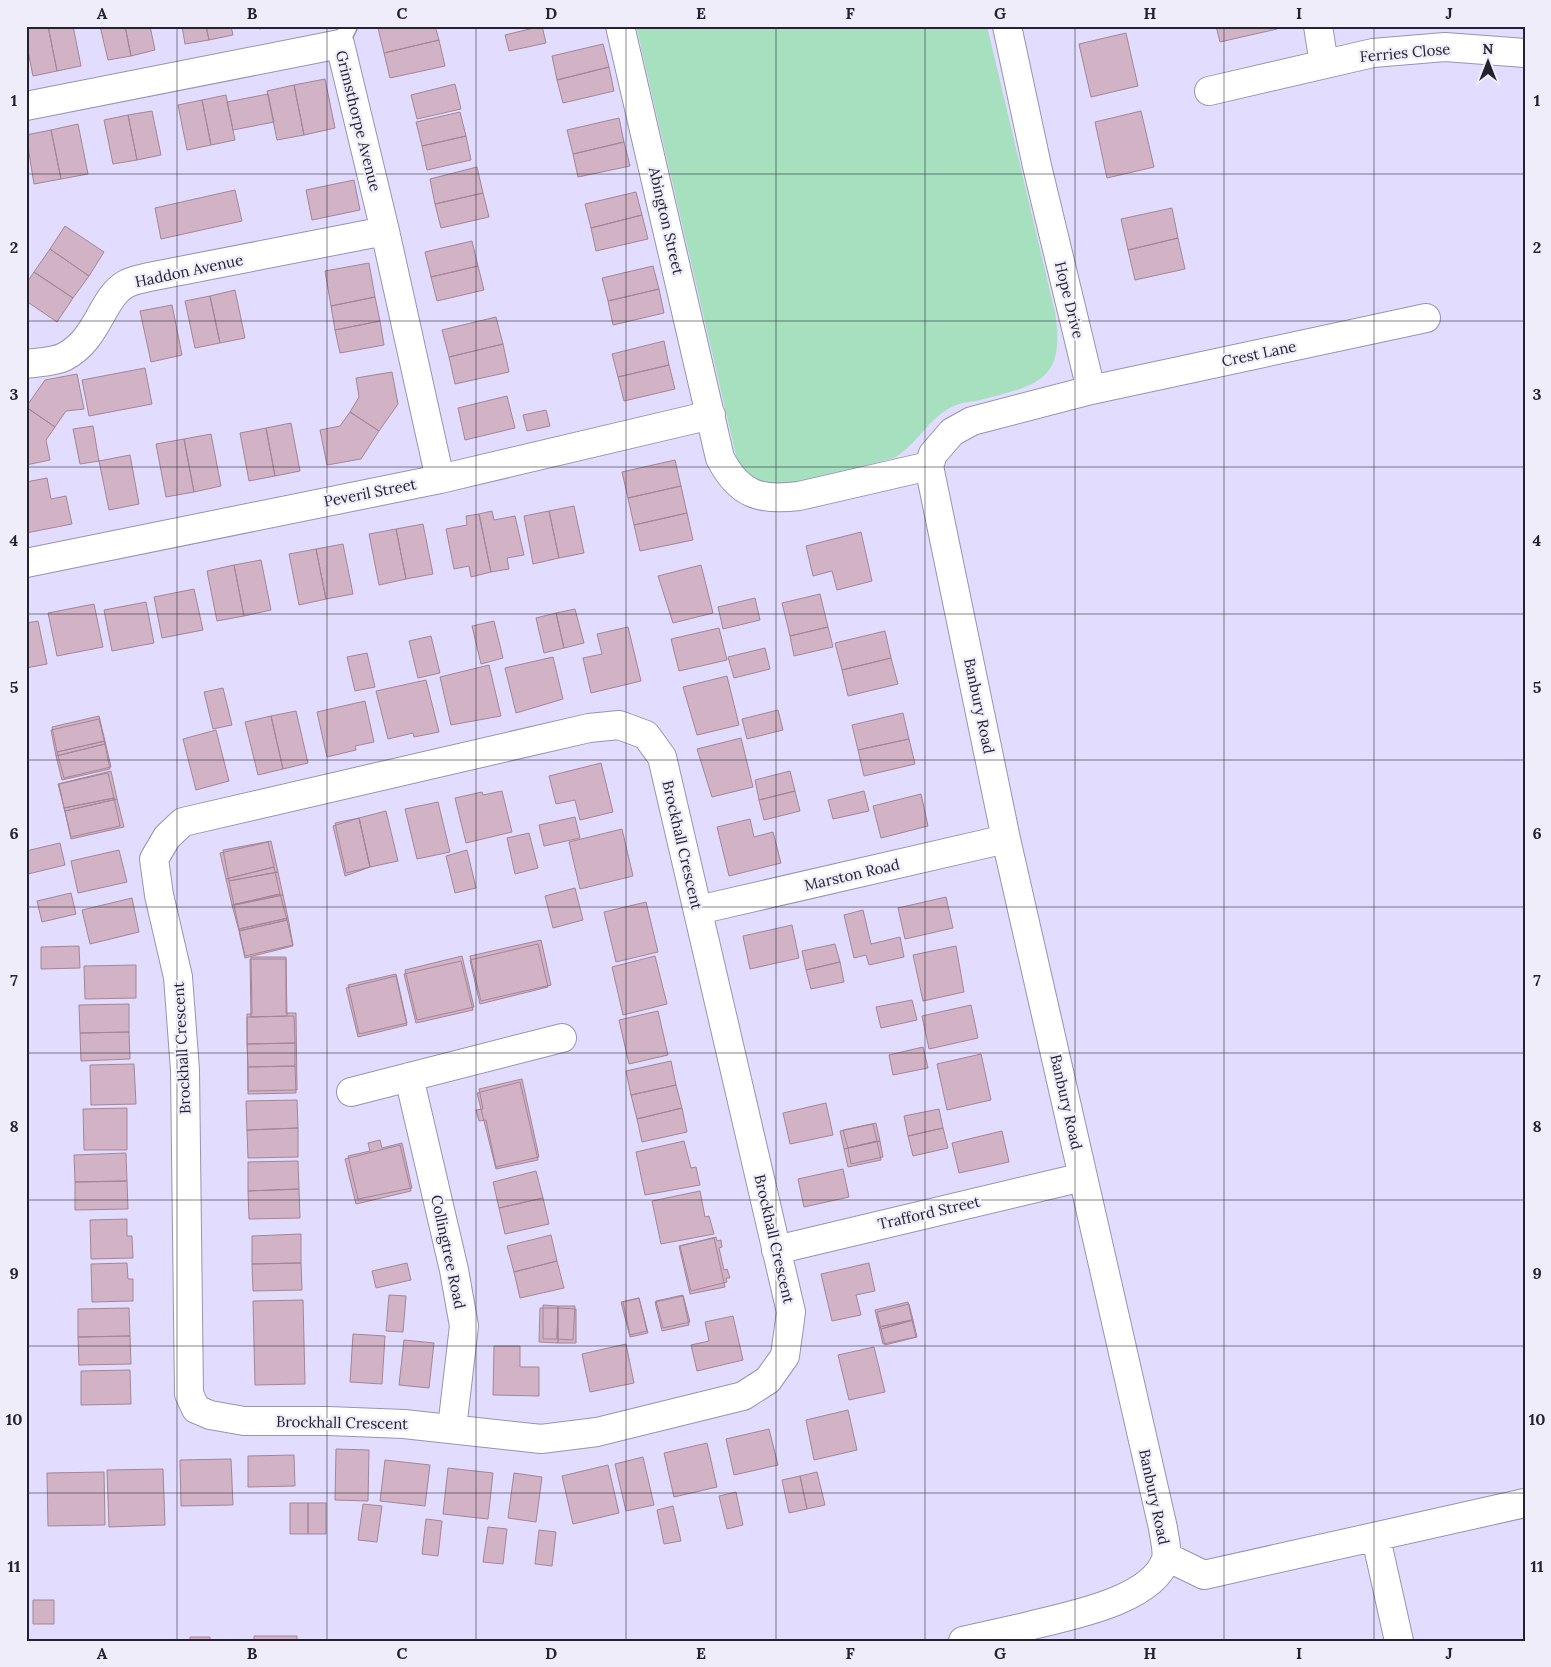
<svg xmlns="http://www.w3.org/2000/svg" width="1551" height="1667" font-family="Lora,serif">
<rect width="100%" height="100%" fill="#e2ddfe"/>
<!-- green -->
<path fill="#a6e0be" d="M636,26H987L1055,312C1066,381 1038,385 980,400C972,402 962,402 954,406C929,417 918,444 894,458C864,465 790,490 763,482C753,479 745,472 738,464Z"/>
<!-- building -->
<path fill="#d2b2c5" stroke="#a48597" d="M26,26H48L57,71L33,76L26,41Z
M48,26H73L81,66L57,71Z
M100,26H125L131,56L108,60Z
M125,26H150L155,50L131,56Z
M182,26H206L209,40L185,44Z
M206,26H231L233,35L209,40Z
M258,26H274L259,29Z
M386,26H435L439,40L384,53L378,28Z
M542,26L546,43L509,51L505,35Z
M1216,26H1276L1277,29L1220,42Z
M1126,33L1138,86L1091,97L1079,44Z
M439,40L445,66L390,78L384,53Z
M603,44L609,67L557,80L552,56Z
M609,67L614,91L563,103L557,80Z
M325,79L335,128L304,135L294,85Z
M455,84L461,109L417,119L411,95Z
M294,85L304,135L277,140L267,91Z
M268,94L274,122L233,130L227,102Z
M226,95L235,140L211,145L202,100Z
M202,100L211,145L187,150L178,105Z
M152,111L161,155L137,160L128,115Z
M1141,111L1154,167L1107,178L1095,122Z
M460,112L466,136L422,146L416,122Z
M128,115L137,160L113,164L104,120Z
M619,118L624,142L573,154L567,130Z
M78,124L88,174L61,179L51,130Z
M51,130L61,179L34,184L26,135Z
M466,136L471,160L427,170L422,146Z
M624,142L630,166L578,177L573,154Z
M477,167L483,193L435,204L430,179Z
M354,180L360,210L312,220L306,190Z
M235,190L242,221L161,239L155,208Z
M636,192L642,215L591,228L585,204Z
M483,193L489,217L441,228L435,204Z
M1172,208L1178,238L1128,250L1121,219Z
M642,215L648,239L596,251L591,228Z
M65,226L104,252L89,276L50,249Z
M1178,238L1185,269L1135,280L1128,250Z
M472,241L478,266L431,277L425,252Z
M50,249L89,276L73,298L34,272Z
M369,263L375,297L331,306L325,271Z
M478,266L484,290L437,301L431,277Z
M653,266L659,289L608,301L602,278Z
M34,272L73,298L57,322L26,301V284Z
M659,289L664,313L613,325L608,301Z
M235,290L245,338L220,343L210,296Z
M210,296L220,343L195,348L185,301Z
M375,297L380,321L335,330L331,306Z
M172,305L182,355L151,362L140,311Z
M496,317L503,344L449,357L442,330Z
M380,321L384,345L340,353L335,330Z
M664,341L669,365L618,377L612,354Z
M503,344L509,372L455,384L449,357Z
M669,365L675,389L624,401L618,377Z
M145,368L152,404L89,416L82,380Z
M392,372L398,404L379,431L350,412L359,397L356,378Z
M77,374L84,409L66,411L55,427L26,407L45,380Z
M507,396L515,428L465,440L458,408Z
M26,407L55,427L46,440L50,460L26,465Z
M546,410L550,426L527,431L523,415Z
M350,412L379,431L361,459L327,465L320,430L340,426Z
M291,423L300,471L275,476L266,428Z
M93,426L99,461L80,464L73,429Z
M266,428L275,476L249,481L240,433Z
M211,434L221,486L194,492L184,439Z
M184,439L194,492L166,497L156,444Z
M130,455L139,504L109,510L99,461Z
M675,460L681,486L628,498L622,472Z
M47,478L51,499L66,496L72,524L26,533V482Z
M681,486L687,513L634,525L628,498Z
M574,506L584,553L559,558L549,511Z
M492,511L494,520L515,516L524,555L507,558L509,569L491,572L479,514Z
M549,511L559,558L533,564L524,516Z
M687,513L693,540L640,551L634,525Z
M479,514L491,572L471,577L469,566L454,569L446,529L467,525L466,516Z
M423,524L433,574L406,579L396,529Z
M396,529L406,579L379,585L369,534Z
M861,532L872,581L837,590L832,571L813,576L806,546Z
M343,544L353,594L326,599L316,549Z
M316,549L326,599L299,605L289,554Z
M261,560L271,610L244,616L234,565Z
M234,565L244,616L217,621L207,571Z
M701,565L713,613L673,623L658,576Z
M194,589L203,630L162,638L154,597Z
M820,594L828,627L790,636L782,603Z
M755,598L760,620L723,629L718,607Z
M146,602L154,643L112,651L104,610Z
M94,604L103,647L57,656L48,613Z
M575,609L584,643L564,648L556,613Z
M556,613L564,648L544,653L536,618Z
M38,621L47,664L26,668V623Z
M494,621L503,658L481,664L472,626Z
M628,627L641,681L591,693L583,658L602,654L597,634Z
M828,627L833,647L794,656L790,636Z
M719,628L727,660L679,671L671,639Z
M885,631L891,658L842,670L835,643Z
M431,636L440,673L418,678L409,641Z
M765,648L770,669L734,678L728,657Z
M367,653L375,687L355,691L347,657Z
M553,657L563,699L516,713L505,668Z
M891,658L898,684L848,696L842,670Z
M489,665L501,716L451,725L440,677Z
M727,676L739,725L697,735L683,687Z
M426,680L439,732L414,737L413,733L388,739L376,691Z
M223,688L232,725L213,729L204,692Z
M365,701L374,742L355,746L356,750L327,757L317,712Z
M778,710L783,730L747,739L742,719Z
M296,711L308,763L283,769L271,716Z
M903,713L909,739L858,750L852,725Z
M99,716L105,741L57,752L52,727Z
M271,716L283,769L258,775L245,722Z
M99,719L105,744L56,756L51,730Z
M216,730L229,781L196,790L183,739Z
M741,738L753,787L712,797L697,749Z
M909,739L915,764L864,776L858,750Z
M105,741L111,767L64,778L57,752Z
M105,744L110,769L62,780L56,756Z
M601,763L613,812L580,820L575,800L556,804L549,776Z
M111,771L117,799L65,811L58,784Z
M790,771L795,791L759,800L755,780Z
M108,773L114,798L64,808L59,784Z
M502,791L512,832L466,843L455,798L482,792L483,795Z
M795,791L800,811L764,820L759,800Z
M864,791L869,811L833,819L828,800Z
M921,794L928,826L881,838L873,806Z
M114,798L120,826L71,837L64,808Z
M117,799L124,827L71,839L65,811Z
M438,802L450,852L417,859L405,809Z
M386,811L398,861L370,867L359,818Z
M575,817L580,838L544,846L539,825Z
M359,818L370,867L345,876L333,826Z
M359,818L370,867L346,873L335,823Z
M750,819L754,837L773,832L781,863L729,876L717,827Z
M622,829L633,876L580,889L569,842Z
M529,833L538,868L515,874L507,838Z
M271,841L278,872L229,881L223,850Z
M268,842L274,867L226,879L220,853Z
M60,843L65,865L28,874L26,851Z
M119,850L127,882L78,893L71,861Z
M467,850L476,888L455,893L446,856Z
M274,867L280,894L232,905L226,879Z
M278,872L283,895L234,905L229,881Z
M575,888L583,920L553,928L545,896Z
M71,893L76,914L42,922L37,901Z
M280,894L287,920L239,931L232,905Z
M283,895L288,918L239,929L234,905Z
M946,897L953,928L905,939L898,908Z
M132,898L139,932L90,944L82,910Z
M646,902L658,952L616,962L604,912Z
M863,910L871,944L900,937L904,957L869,965L866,955L854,958L844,915Z
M288,918L293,945L245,956L239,929Z
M287,920L293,946L245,958L239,931Z
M792,925L799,958L750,969L743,936Z
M541,940L551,985L481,1001L470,956Z
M538,944L548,987L480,1004L470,960Z
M835,944L840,962L806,970L802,951Z
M79,946L80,968L41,969V947Z
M956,946L964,992L923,1001L913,955Z
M462,956L474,1007L417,1020L405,970Z
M655,956L667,1004L623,1015L612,967Z
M251,957H286V1013H296L297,1090L248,1091L247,1014H252Z
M250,959H286L287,1016L251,1017Z
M461,961L473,1010L416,1023L404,974Z
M840,962L844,982L811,989L806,970Z
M136,965V998L85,999L84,966Z
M396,974L407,1023L359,1034L348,985Z
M396,976L407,1025L358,1037L346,988Z
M912,1000L917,1020L881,1028L876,1007Z
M129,1004V1032L80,1033L79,1005Z
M971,1005L978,1038L929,1049L922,1016Z
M658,1011L668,1055L629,1064L619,1020Z
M294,1016L295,1043L247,1044V1017Z
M129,1032L130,1059L81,1061L80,1033Z
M295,1043V1066L248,1067L247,1044Z
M923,1047L928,1068L893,1075L889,1055Z
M981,1054L991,1100L947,1110L937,1064Z
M671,1061L676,1085L631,1095L626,1071Z
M134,1064L136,1104L91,1105L90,1065Z
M295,1066L296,1093L248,1094V1067Z
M522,1079L539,1157L496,1167L486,1120L479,1121L476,1110L483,1109L479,1089Z
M520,1082L538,1160L496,1169L477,1093Z
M676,1085L682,1108L637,1119L631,1095Z
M297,1100L298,1128L247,1130L246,1101Z
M826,1103L833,1135L790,1144L783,1113Z
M127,1108V1150H84L83,1109Z
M682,1108L687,1132L642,1142L637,1119Z
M939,1109L943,1128L908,1136L904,1116Z
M876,1123L880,1141L848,1148L843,1130Z
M873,1124L877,1141L844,1149L840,1131Z
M298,1128V1157L248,1158L247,1130Z
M943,1128L948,1148L913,1156L908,1136Z
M1002,1131L1009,1162L959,1173L952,1143Z
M380,1140L382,1148L402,1143L412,1188L358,1199L348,1156L370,1151L368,1143Z
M684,1141L691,1168L696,1167L700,1185L645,1195L636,1152Z
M877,1141L881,1160L848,1167L844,1149Z
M880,1141L883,1157L851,1164L848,1148Z
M400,1145L411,1191L356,1204L345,1159Z
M126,1153L127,1181L75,1182L74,1155Z
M298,1161L299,1189L248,1191V1162Z
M843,1169L849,1197L804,1207L798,1179Z
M536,1171L543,1198L499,1208L493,1182Z
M127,1181L128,1209L75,1210V1182Z
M299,1189L300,1218L249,1219L248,1191Z
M700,1191L705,1217L709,1216L714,1234L661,1244L652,1201Z
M543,1198L549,1224L505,1234L499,1208Z
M127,1219V1236H132L133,1258L91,1259L90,1220Z
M301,1234V1263L252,1264V1236Z
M551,1235L557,1261L514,1272L507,1246Z
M716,1237L717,1241L721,1240L722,1247L719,1248L724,1270L727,1269L730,1278H726L727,1282L691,1291L680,1246Z
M714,1238L725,1287L690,1294L679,1246Z
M557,1261L564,1288L520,1298L514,1272Z
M127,1263L128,1279H133V1301L92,1302L91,1264Z
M301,1263L302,1290L253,1291L252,1264Z
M407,1263L411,1280L376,1288L372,1271Z
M869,1263L875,1291L856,1295L861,1315L832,1321L821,1274Z
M389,1295L406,1296L403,1332L386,1331Z
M683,1295L690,1322L663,1328L656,1301Z
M683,1296L689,1325L662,1331L655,1302Z
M639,1298L648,1333L630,1337L621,1302Z
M639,1298L647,1331L630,1335L623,1302Z
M303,1300L305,1384L255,1385L253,1301Z
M908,1302L912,1320L879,1327L875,1310Z
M909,1304L913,1320L881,1329L877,1312Z
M543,1305L558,1306L557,1339H543Z
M558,1306H575L573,1340L557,1339Z
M129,1308L130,1336L78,1337V1309Z
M540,1308H558V1343L539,1342Z
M558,1308L576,1309V1343H558Z
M733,1316L743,1360L697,1371L691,1345L709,1341L705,1322Z
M912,1320L916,1337L883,1344L879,1327Z
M913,1320L917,1337L885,1345L881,1329Z
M353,1334L385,1336L382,1384L350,1382Z
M130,1336L131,1364L79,1365L78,1337Z
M404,1340L434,1343L429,1388L399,1385Z
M626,1344L634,1383L590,1392L582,1354Z
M494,1346H520V1367H539V1396L493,1395Z
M874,1347L885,1392L849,1400L838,1355Z
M130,1370L131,1404L81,1405V1371Z
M848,1410L857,1450L814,1460L806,1420Z
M769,1429L778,1465L734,1475L726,1439Z
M707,1443L717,1487L674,1497L664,1453Z
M336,1449L369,1450L368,1501L335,1500Z
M294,1455L295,1486L248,1487V1456Z
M643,1457L654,1505L626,1511L615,1464Z
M231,1459L233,1505L181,1506L180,1460Z
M385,1460L430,1465L425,1506L380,1501Z
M608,1465L619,1513L573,1524L562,1476Z
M448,1468L493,1473L488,1519L443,1514Z
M163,1469L165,1525L109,1527L107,1470Z
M104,1472L105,1525L48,1526L47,1473Z
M817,1472L825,1505L807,1509L800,1476Z
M514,1473L542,1477L536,1522L508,1518Z
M800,1476L807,1509L789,1513L782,1480Z
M736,1492L743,1525L727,1529L719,1496Z
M290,1503H308V1534H290Z
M308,1503H326V1534H308Z
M363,1504L382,1506L377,1542L358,1540Z
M673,1506L681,1541L664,1544L657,1510Z
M426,1519L442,1521L438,1556L422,1554Z
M488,1527L507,1529L503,1564L483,1562Z
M539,1530L556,1532L552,1566L535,1564Z
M33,1600H54V1624H33Z
M254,1636H297V1641H254Z
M190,1637H210V1641H190Z"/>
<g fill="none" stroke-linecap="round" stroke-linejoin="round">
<defs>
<path id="lane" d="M340,44L349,26"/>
<path id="street" d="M620,26L720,458C739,495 760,501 799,496L929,466
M1007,26L1037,166L1091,390
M1318,26L1324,64
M1209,91L1373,53L1445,47L1525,53
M26,106L340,44L385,231L440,479
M26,364C38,362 54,362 64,357C99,339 101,298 126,284C133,280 142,279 149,277L385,231
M26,563L440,479L711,415
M619,725L646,735L662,757L791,1312L785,1356L768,1380L743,1396L597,1432L541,1439L404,1424L328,1421H244L210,1415L196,1409L189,1394L185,1070L178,977L159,895L154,859L167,837L183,822L589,728Z
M698,910L1006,839
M409,1077L454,1270L464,1326L452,1428
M351,1092L562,1038
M776,1250L1083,1177
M1376,1538L1399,1641
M1167,1557L1204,1575L1525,1503
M963,1641L1021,1628
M1013,1641L1021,1628C1061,1617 1152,1603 1166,1559C1168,1550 1164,1537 1163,1528L1006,839L929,466L933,454L952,432L972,421L1091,390L1426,318"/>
</defs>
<!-- lane casing -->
<use href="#lane" stroke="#9793b2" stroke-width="19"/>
<!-- street casing -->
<use href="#street" stroke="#9793b2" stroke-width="30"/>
<!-- lane -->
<use href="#lane" stroke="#fff" stroke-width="16"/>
<!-- street -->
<use href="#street" stroke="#fff" stroke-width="28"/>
</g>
<!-- grid -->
<path fill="none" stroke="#23222e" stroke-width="1" stroke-opacity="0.55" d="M177,26V1641M327,26V1641M476,26V1641M626,26V1641M776,26V1641M925,26V1641M1075,26V1641M1224,26V1641M1374,26V1641M26,174H1525M26,321H1525M26,467H1525M26,614H1525M26,760H1525M26,907H1525M26,1053H1525M26,1200H1525M26,1346H1525M26,1493H1525"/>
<g text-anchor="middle" stroke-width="4.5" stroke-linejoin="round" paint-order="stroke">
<!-- street labels -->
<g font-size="15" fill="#23222e" stroke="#efedfa">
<text transform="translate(1405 53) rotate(-5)" y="5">Ferries Close</text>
<text transform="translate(358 121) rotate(76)" y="5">Grimsthorpe Avenue</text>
<text transform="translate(666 221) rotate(77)" y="5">Abington Street</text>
<text transform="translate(189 271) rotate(-12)" y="5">Haddon Avenue</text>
<text transform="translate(1069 300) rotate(76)" y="5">Hope Drive</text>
<text transform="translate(1259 354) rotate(-12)" y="5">Crest Lane</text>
<text transform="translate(370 493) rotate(-11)" y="5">Peveril Street</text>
<text transform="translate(979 706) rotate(78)" y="5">Banbury Road</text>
<text transform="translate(682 845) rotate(77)" y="5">Brockhall Crescent</text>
<text transform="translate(852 875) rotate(-13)" y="5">Marston Road</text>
<text transform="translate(182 1048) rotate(-93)" y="5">Brockhall Crescent</text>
<text transform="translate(1066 1102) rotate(77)" y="5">Banbury Road</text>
<text transform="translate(929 1213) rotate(-13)" y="5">Trafford Street</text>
<text transform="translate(774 1239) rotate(77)" y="5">Brockhall Crescent</text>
<text transform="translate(448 1252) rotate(78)" y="5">Collingtree Road</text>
<text transform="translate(342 1423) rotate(1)" y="5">Brockhall Crescent</text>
<text transform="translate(1154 1497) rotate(78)" y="5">Banbury Road</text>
</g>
</g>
<!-- border -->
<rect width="1551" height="1667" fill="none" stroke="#efedfa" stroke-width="55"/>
<!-- north arrow -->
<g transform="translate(1488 62)" stroke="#efedfa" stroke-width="4" paint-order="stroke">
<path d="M0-4L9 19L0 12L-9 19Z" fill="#23222e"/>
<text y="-8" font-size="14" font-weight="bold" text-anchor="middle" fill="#23222e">N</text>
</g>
<rect x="28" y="28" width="1496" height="1612" fill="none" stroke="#23222e" stroke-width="2"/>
<g font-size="16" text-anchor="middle" font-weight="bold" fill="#23222e">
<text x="102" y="19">A</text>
<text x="252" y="19">B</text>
<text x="402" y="19">C</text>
<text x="551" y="19">D</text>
<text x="701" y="19">E</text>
<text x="850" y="19">F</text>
<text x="1000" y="19">G</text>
<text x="1150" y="19">H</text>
<text x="1299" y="19">I</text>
<text x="1449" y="19">J</text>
<text x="14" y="106">1</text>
<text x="1537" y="106">1</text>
<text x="14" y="253">2</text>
<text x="1537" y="253">2</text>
<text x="14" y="400">3</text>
<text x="1537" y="400">3</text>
<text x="14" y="546">4</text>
<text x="1537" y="546">4</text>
<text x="14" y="693">5</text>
<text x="1537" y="693">5</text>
<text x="14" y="839">6</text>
<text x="1537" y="839">6</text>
<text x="14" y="986">7</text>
<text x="1537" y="986">7</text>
<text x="14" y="1132">8</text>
<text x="1537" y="1132">8</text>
<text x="14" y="1279">9</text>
<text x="1537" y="1279">9</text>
<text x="14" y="1425">10</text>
<text x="1537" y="1425">10</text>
<text x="14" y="1572">11</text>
<text x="1537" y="1572">11</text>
<text x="102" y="1659">A</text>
<text x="252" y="1659">B</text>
<text x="402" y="1659">C</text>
<text x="551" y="1659">D</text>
<text x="701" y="1659">E</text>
<text x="850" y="1659">F</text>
<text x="1000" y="1659">G</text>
<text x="1150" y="1659">H</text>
<text x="1299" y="1659">I</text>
<text x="1449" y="1659">J</text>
</g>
</svg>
